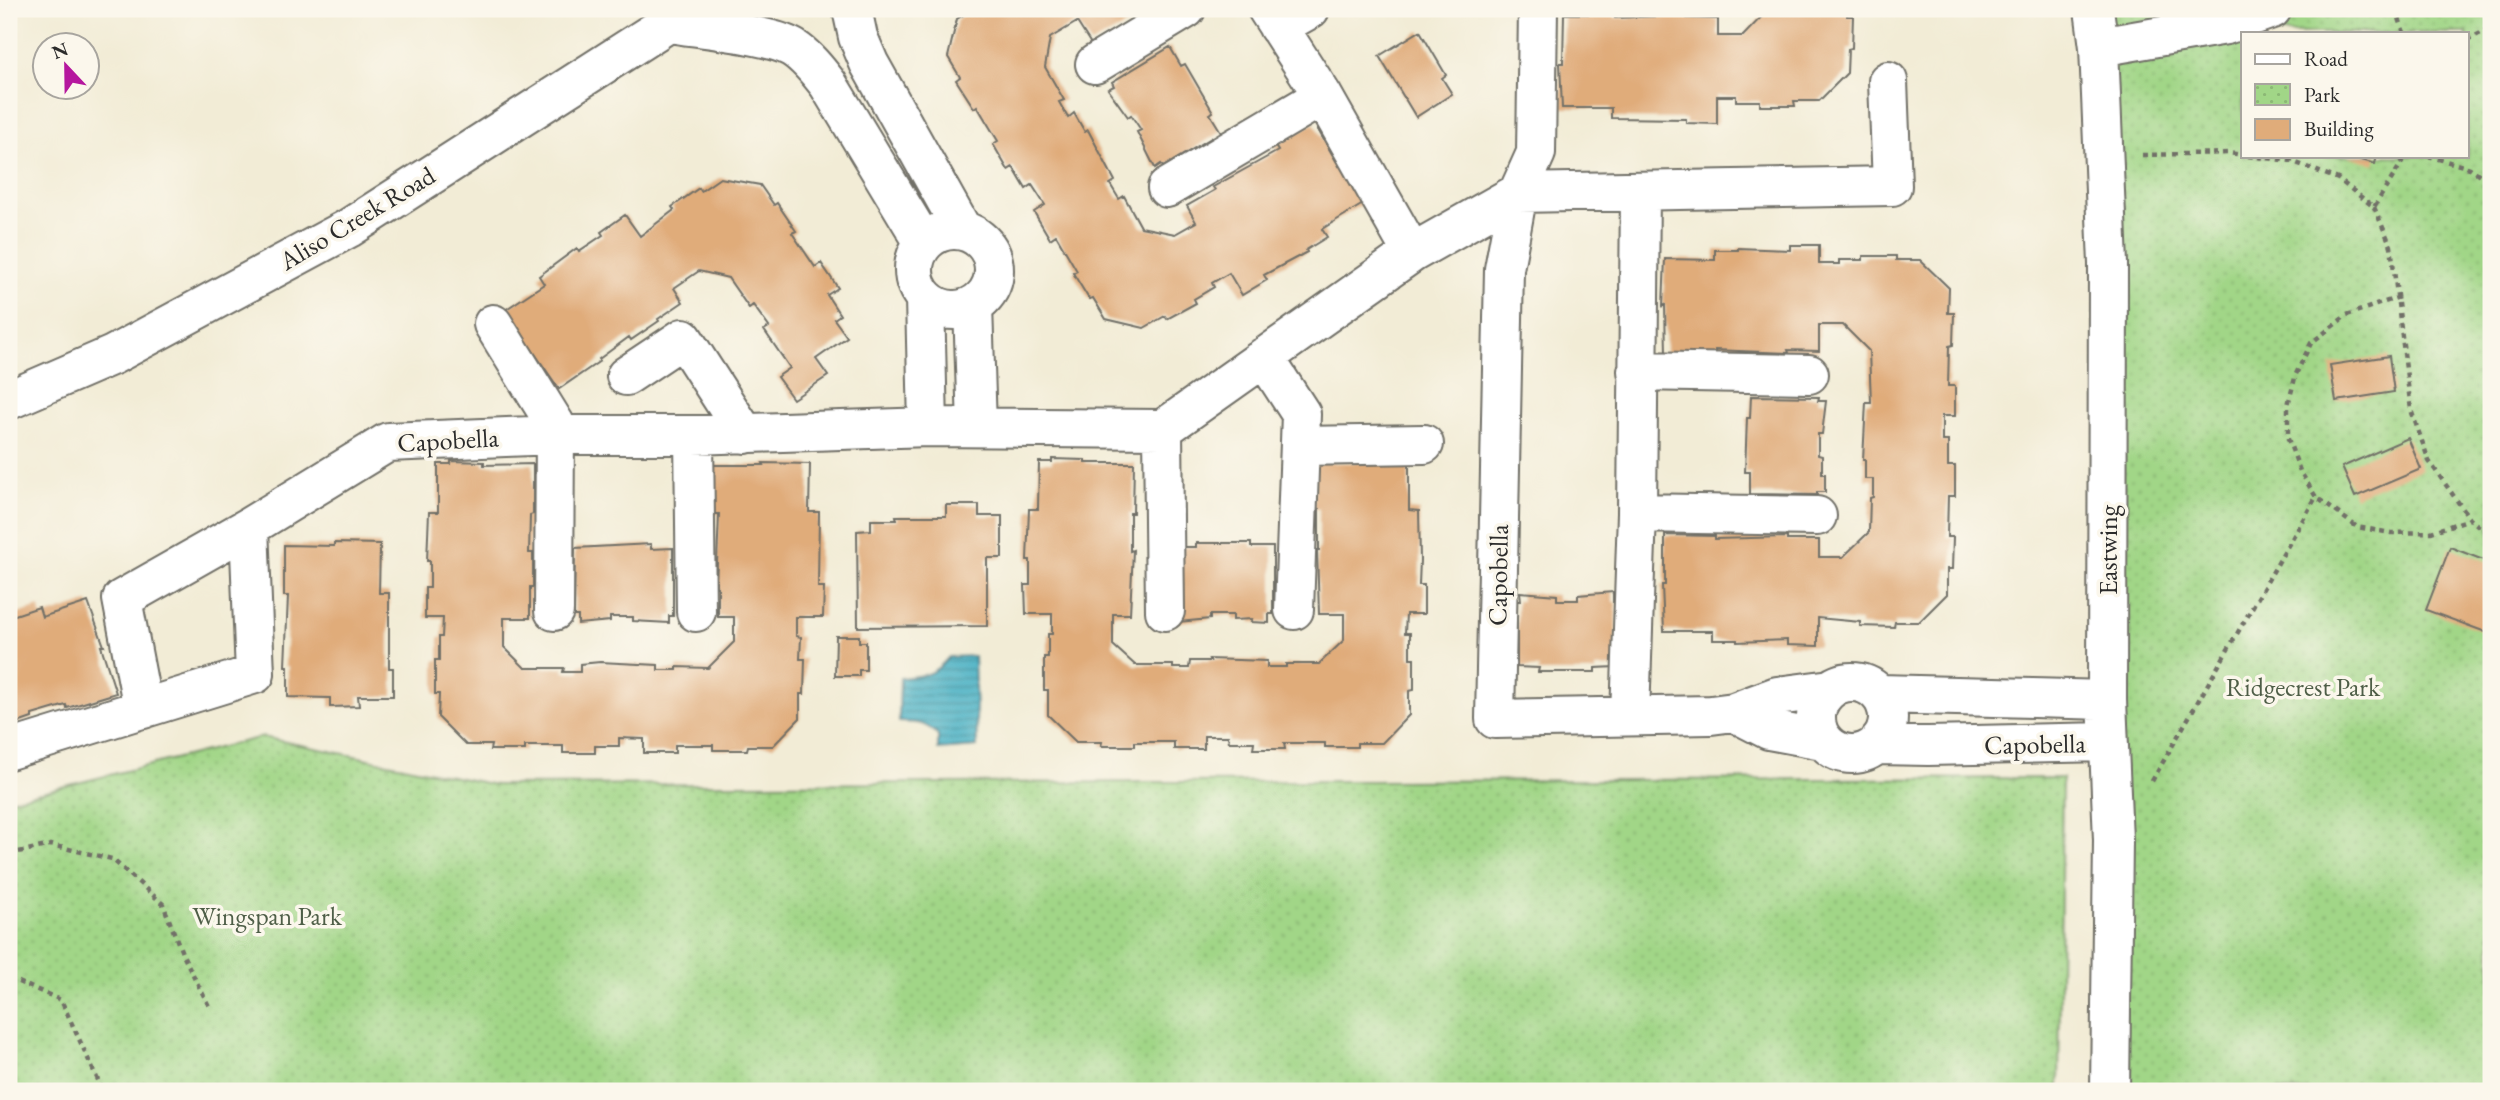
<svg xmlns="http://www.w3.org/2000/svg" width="2500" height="1100" font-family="'EB Garamond',serif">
<defs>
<pattern id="park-dots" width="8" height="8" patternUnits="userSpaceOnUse" patternTransform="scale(1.75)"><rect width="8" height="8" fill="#a1d687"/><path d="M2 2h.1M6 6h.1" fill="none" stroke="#8bb875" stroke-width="1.8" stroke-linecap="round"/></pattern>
<pattern id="water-rules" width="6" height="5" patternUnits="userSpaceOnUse" patternTransform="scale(1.75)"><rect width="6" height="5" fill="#46b0c4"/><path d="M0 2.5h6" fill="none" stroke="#3b8f9f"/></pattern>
</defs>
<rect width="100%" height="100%" fill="#fbf7ec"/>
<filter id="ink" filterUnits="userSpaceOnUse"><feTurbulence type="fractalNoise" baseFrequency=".0143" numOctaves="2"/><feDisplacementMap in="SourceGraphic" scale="14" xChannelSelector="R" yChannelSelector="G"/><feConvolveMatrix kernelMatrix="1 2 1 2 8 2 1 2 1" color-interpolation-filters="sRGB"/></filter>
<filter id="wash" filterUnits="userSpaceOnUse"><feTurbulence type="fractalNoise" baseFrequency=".00686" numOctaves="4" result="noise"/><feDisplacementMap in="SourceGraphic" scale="28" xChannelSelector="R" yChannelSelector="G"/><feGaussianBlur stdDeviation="1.57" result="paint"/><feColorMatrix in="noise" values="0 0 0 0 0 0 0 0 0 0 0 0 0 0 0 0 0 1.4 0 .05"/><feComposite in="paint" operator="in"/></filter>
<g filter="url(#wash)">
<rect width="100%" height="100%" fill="#f2ecd6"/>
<!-- park -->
<path fill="url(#park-dots)" stroke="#668059" stroke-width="2" fill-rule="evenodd" d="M2102,9H2491V1091H2120ZM2243,33H2467V156H2243Z
M262,737L495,785L2062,778L2059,1091H9V800Z"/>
<!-- water -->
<path fill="url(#water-rules)" stroke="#386e78" stroke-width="2" d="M974,656L977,747L938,750V735C926,722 915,722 899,722L900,678C924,676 933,676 949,657Z"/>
<g id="blocks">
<!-- building -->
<path fill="#e0ac7a" d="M973,9H1143L1147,14L1091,44L1077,22L1050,38L1045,67L1064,100L1059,102L1068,118L1074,113L1085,132L1088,130L1115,181L1110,184L1119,199L1124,196L1141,227L1175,234L1196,222L1187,206L1215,190L1213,187L1278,151L1275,146L1314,123L1339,166L1342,164L1363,204L1322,229L1327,237L1306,250L1307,252L1264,275L1267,280L1242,295L1229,273L1212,283L1214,287L1194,299L1196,303L1167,319L1165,316L1144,328L1106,319L1093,298L1089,299L1073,273L1077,271L1056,235L1050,239L1034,212L1045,205L1032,185L1026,189L1013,167L1008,170L993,144L998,141L977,106L974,108L956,80L960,77L948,57L957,19Z
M1769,9H1847V16H1853L1852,48L1848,49L1847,73L1819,101H1794L1795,106H1760V101H1736V96H1717V124L1686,123V119L1611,118V108H1562L1560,63H1563L1564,14H1615V18L1687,15V18L1718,19V36H1743Z
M1420,31L1446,75L1442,78L1452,94L1416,117L1379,56Z
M1170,47L1181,66L1185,64L1213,112L1210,114L1221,132L1163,167L1161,164L1155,168L1137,132L1141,130L1131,115L1128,117L1108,89L1114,86L1112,82Z
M2348,156H2377L2375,164Z
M720,178L760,185L774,205L777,203L796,231L792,233L815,267L821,263L838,288L827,295L840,315L834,319L847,337L816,359L828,376L793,399L777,377L790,368L764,330L769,327L753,305L749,308L728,278L699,271L674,288L683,302L658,319L659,321L631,340L629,337L599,359L600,361L559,389L531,348L529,350L505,310L544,284L539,276L577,248L579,251L603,235L601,232L625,215L640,236L674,210L672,207L699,188L701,191Z
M1790,245H1819V264H1839V260H1863V256H1896V260H1920L1949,288L1948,313H1954L1953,345L1949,346L1948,386H1955V416H1942V441H1948V466H1955V496H1948L1947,537H1953L1952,569H1947V594L1919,622H1895L1894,627L1860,626V622L1818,618V646L1787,645V640L1737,642V640H1713V631H1664L1662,585H1665V535L1715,536V539L1787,537V540H1819V557H1843L1869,532L1870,498L1873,497V479H1865V460H1863L1866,402H1871L1869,351L1843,325H1819V351L1788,350L1789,353L1715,350V355L1666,354L1665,305L1663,306L1665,259L1715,260V250H1738V248L1790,250Z
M2389,356L2394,392L2336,401L2330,365Z
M1751,396L1819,397L1818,401H1826L1822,434H1818V455L1822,456V474H1825V492H1817V495L1750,494V472H1745L1747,418H1750Z
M2408,438L2421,469L2355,497L2342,467Z
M1052,459L1085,460V463H1134L1133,513H1130V551L1133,550L1130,614H1113V645L1135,665H1173V668H1189L1190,661H1210L1209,659L1267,661V667H1286V664H1319L1344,640V614H1319L1317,550H1319V509L1314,508L1315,463L1409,462V510L1419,511L1420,560L1419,585H1424V614H1406L1405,633H1410V658H1414V690L1409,691V715L1382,743H1357V747H1325V743H1284L1285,749H1253L1254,742H1229L1228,736H1204V749H1174V742H1135V746H1101L1102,742H1076L1048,715V690H1044V657H1048V634H1052V614H1026L1025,585H1030V560H1027L1029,509H1038L1039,462H1052Z
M451,461L484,462V465L533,464V514L530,515L529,553H533V587H530V618H504V647L525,668H564L563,672H580V664L600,662L658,665V670H677V667L708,668L734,642V617H718V587H716L719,514H713L714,465H764L763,463L810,464L809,512H819L818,587H824L823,617H796V636L801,637L800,659H805L804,694H800V718L773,746H748L747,750H713V745H675V753H644V739L619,738V746H595V753H563V746H525V750H490L491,745H466L438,717L439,694H435V660H439V637H442L443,618H425V588H430V561H427L429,512H438V464H451Z
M946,505H979V516H1002V558H987V626L858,627L857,531L871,530V520H897L896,516H946Z
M334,543L380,544L379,593H389V668H393V696H358L359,706L330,707V698L288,697V666H285L288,596H284V545L334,546Z
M1196,543H1251V547H1273V614H1269V623L1251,622L1252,619L1233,620V615H1210V619L1178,622L1175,547H1196Z
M651,544V549L673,548V616H669V623L633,621V617H610V621L578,624V616H574L575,548Z
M2450,547L2491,563V634L2426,610Z
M1520,592L1557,595V600H1578V595L1613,592V602H1616V667L1595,668V672H1538L1539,668L1517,667V601H1521Z
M88,602L104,646H101L116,693L67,708L66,705L32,715V718L9,726V617L39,607L42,617Z
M836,636H859V642H866V670H859V676H835Z"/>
</g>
</g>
<g filter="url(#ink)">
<use href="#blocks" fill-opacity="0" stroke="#716f67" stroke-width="2"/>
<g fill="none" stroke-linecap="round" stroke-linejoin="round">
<defs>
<path id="minor" d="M852,9L858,37L869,63L963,231
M1267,9L1323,96L1412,253
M1538,9L1536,153L1518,193L1504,269L1495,719L1711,715L1734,712L1777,696L1831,689
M2094,9L2099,47L2108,264L2107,700L2113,840L2110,1091
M669,23C699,28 770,34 793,48C807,57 818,71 828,84L924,243
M1278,27L1310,9
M2099,47L2226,25L2272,9
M1095,64L1186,9
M1167,188L1323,96
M914 270a40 40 0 1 1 80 0a40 40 0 1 1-80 0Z
M925,298L928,427
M973,306L977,427
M493,324L555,424L554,611
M1264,357L1301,414L1294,610
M1637,371L1809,374
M626,376L683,338L745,434
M1163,429L1165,611
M694,435L696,612
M1300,446L1424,444
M1637,513L1817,516
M1816 718a36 36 0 1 1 72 0a36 36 0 1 1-72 0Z
M1880,694L2107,700
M143,709L122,599L249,527L388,442L556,435H694L928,427L1163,429L1412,253L1518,193L1892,186L1888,81
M1734,712L1769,730L1823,740
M1630,716L1637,513L1640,191
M1877,745L1928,746L2108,742
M9,750L255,674L249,527"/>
<path id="major" d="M9,400L113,355L349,228L690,9"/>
</defs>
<!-- minor casing -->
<use href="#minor" stroke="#716f67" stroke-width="42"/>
<!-- major casing -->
<use href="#major" stroke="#716f67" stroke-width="42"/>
<!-- path -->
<path stroke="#716f67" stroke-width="4.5" stroke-dasharray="5 5" stroke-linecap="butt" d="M2396,9L2404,33
M2467,40L2491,28
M2142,155L2229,153L2243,155
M2248,156L2291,161L2338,179L2374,207L2406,156
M2428,156L2470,168L2491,183
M2374,207L2391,246L2411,410L2429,461L2470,519L2491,536
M2399,297L2347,315L2311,343L2296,374L2288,405V439L2300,471L2316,497L2357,527L2391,533L2431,532L2470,519
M2152,781L2316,497
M9,854L51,845L112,859L163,904L182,953L211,1010
M9,978L61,1000L103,1091
M1303,1091H1305"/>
<!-- minor -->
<use href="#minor" stroke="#fff" stroke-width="38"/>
<!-- major -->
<use href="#major" stroke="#fff" stroke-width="38"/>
</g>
</g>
<g text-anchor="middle" stroke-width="7" stroke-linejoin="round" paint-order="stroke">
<!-- street labels -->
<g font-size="26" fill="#2b2b2b" stroke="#fbf7ec">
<text transform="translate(357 218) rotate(-31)" y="9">Aliso Creek Road</text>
<text transform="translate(448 440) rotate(-3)" y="9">Capobella</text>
<text transform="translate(2108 550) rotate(-90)" y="9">Eastwing</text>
<text transform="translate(1498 575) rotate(-89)" y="9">Capobella</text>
<text transform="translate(2035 744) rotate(-1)" y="9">Capobella</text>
</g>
<!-- park labels -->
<g font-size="26" fill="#4e5e47" stroke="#fbf7ec">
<text x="2303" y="696">Ridgecrest Park</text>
<text x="267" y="925">Wingspan Park</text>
</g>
</g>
<!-- margin -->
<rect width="2500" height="1100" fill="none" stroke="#fbf7ec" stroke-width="35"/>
<!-- legend -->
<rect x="2241" y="32" width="228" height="126" fill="#fbf7ec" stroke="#a8a59f" stroke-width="2"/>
<rect x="2255" y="54" width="35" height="10" fill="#ffffff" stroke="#a8a59f" stroke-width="2"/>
<text x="2304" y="66" font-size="21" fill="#2b2b2b">Road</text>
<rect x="2255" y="84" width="35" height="21" fill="url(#park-dots)" stroke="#a8a59f" stroke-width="2"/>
<text x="2304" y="102" font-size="21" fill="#2b2b2b">Park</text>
<rect x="2255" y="119" width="35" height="21" fill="#e0ac7a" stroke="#a8a59f" stroke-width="2"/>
<text x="2304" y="136" font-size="21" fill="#2b2b2b">Building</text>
<!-- north arrow -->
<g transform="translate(66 66) rotate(338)"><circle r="33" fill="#fbf7ec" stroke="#a8a59f" stroke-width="2"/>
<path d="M0-5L12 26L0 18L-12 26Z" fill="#b5179e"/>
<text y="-10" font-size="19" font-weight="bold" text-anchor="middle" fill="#2b2b2b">N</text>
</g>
</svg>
